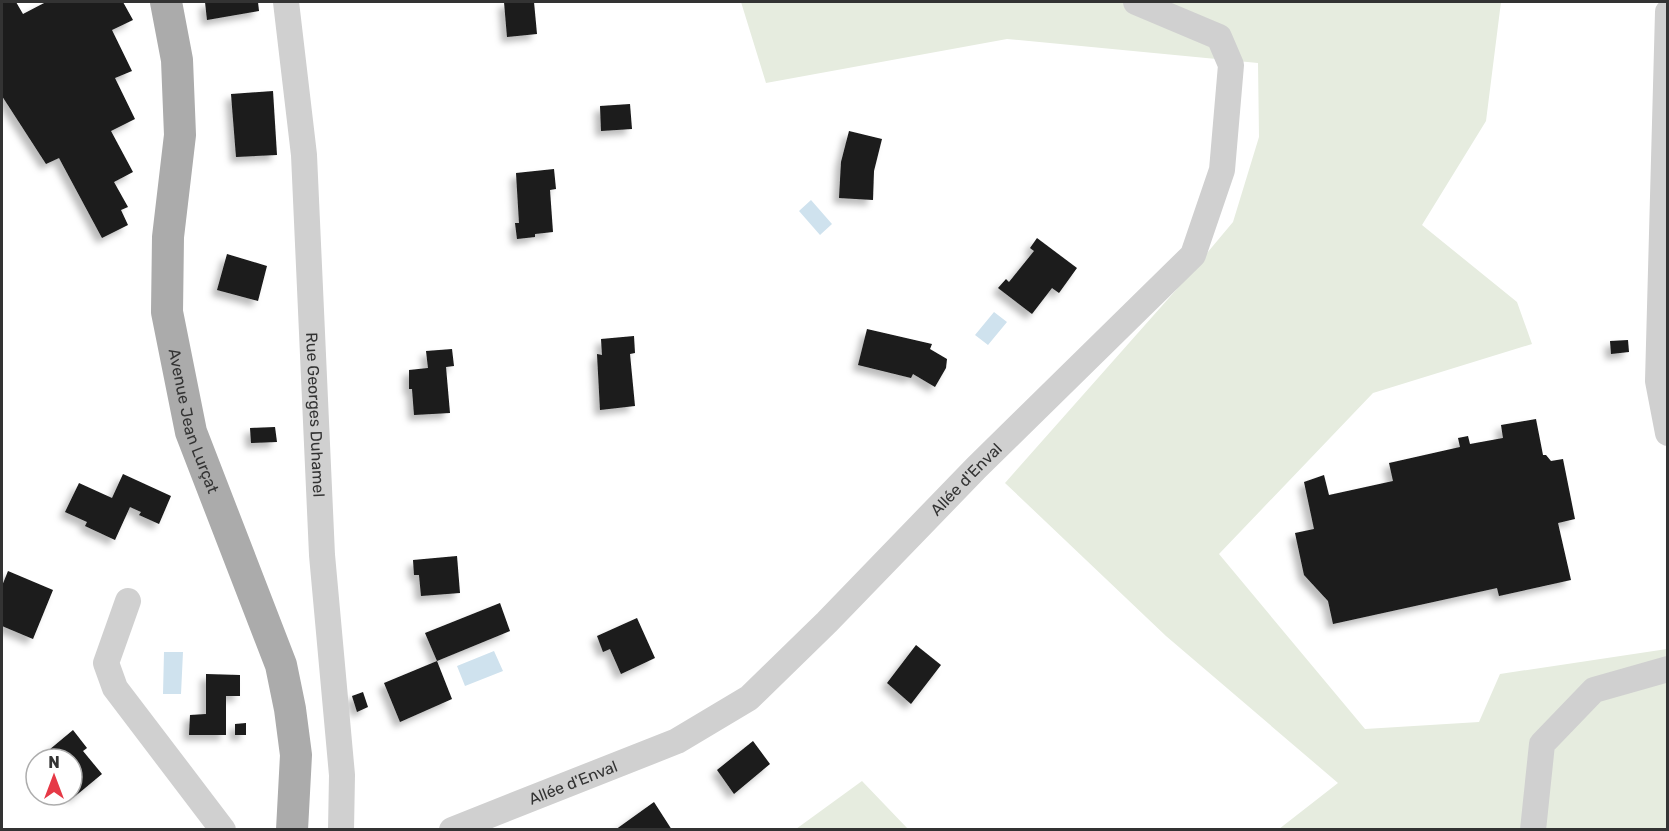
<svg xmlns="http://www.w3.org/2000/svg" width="1669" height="831" font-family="Rubik,sans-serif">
<defs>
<filter id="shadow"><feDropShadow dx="-5.5" dy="5.5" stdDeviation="3" flood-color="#0004"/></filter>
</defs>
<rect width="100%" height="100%" fill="#fff"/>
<!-- green -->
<path fill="#e6ecdf" d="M741,2H1501L1486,121L1422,225L1517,302L1532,344L1373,393L1219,554L1365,729L1479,722L1500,674L1667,649V829H1279L1338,783L1166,636L1005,483L1176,290L1233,222L1259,137L1258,63L1007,39L766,83Z
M862,781L908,829H796Z"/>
<!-- water -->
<path fill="#cfe2ee" d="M811,200L832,224L820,235L799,211Z
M994,312L1007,322L988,345L975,335Z
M494,651L503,671L465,686L457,666Z
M164,652H183L181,694H163Z"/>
<!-- building -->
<path fill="#1a1a1a" filter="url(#shadow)" d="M2,2H16L23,14L46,2H123L133,20L112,30L132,71L115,78L135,119L111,131L133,172L114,182L128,207L121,210L128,225L102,238L59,158L46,164L2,96Z
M205,2H258L259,11L207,20Z
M504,2H534L537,34L507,37Z
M273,91L277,155L236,157L231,94Z
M630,104L632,129L601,131L600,106Z
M849,131L882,139L874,171L873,200L839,198L841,162Z
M554,169L556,189L550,190L553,232L535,234V237L517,239L515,223H519L516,173Z
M1037,238L1077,268L1059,293L1052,288L1032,314L998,288L1006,279L1009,282L1034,251L1030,248Z
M227,254L267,266L258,301L217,290Z
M867,329L932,344L930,349L947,359L946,368L935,387L913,374L911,378L858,365Z
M634,336L635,353L630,354L635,406L600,410L597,354L602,355L601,339Z
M1628,340L1629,352L1611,354L1610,341Z
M452,349L454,366L446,367L450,413L414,415L412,389H409V370L428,368L426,351Z
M1536,419L1543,455H1546L1551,461L1563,459L1575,519L1558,523L1571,580L1499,596L1497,588L1333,624L1328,601L1304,575L1295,533L1314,529L1304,482L1324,475L1329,495L1393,481L1389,463L1460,447L1458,438L1468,436L1470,444L1503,438L1501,425Z
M275,427L277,442L251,443L250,428Z
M123,474L171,496L159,524L139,515L141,512L130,507L115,540L85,526L87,522L65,512L79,483L112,498Z
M457,556L460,593L421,596L419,575H414L413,560Z
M8,571L53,590L33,639L2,626V586Z
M500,603L510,631L437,661L452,699L400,722L384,683L437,661L425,633Z
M637,618L655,658L621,674L610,649L603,652L597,636Z
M916,645L941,665L911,704L887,683Z
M206,674L240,675V696H226V735H189L190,715L206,714Z
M363,692L368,707L357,712L352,696Z
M246,723V735H235V724Z
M73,730L87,748L83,751L102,774L73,798L71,795H72V759H46L43,755Z
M753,741L770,764L734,794L717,770Z
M654,802L672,830H615Z"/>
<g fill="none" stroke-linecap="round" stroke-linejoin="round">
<!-- minor -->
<g stroke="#d0d0d0" stroke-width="26">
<path id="s1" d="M286,2L304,155L322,555L342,775L341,830"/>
<path d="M1668,12L1658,381L1668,433"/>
<path d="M128,601L106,663L115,688L223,830"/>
<path id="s2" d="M452,830L677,741L749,698L827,622L976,468L1193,255L1222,170L1231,65L1219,37L1136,2"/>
<path d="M1533,830L1542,744L1594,690L1668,669"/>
</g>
<!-- major -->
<path stroke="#ababab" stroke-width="32" id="s3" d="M166,2L177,60L180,135L168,237L167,312L191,432L281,665L290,709L296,755L292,830"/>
</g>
<g text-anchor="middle" stroke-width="6" stroke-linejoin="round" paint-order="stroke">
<!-- street labels -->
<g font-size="16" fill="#333" stroke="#fff">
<text dy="6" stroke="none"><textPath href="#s1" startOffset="414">Rue Georges Duhamel</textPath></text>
<text dy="6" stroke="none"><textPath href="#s3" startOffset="424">Avenue Jean Lurçat</textPath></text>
<text dy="6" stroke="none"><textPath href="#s2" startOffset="634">Allée d'Enval</textPath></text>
<text dy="6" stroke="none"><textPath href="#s2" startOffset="130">Allée d'Enval</textPath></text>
</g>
</g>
<!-- border -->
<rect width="1669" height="831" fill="none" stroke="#333333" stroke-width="6"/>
<!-- north arrow -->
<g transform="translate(54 777)"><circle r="28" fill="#ffffff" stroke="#adadad" stroke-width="1.5"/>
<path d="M0-4.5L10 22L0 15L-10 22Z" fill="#e63946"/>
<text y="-9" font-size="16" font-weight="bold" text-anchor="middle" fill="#333333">N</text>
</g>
</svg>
